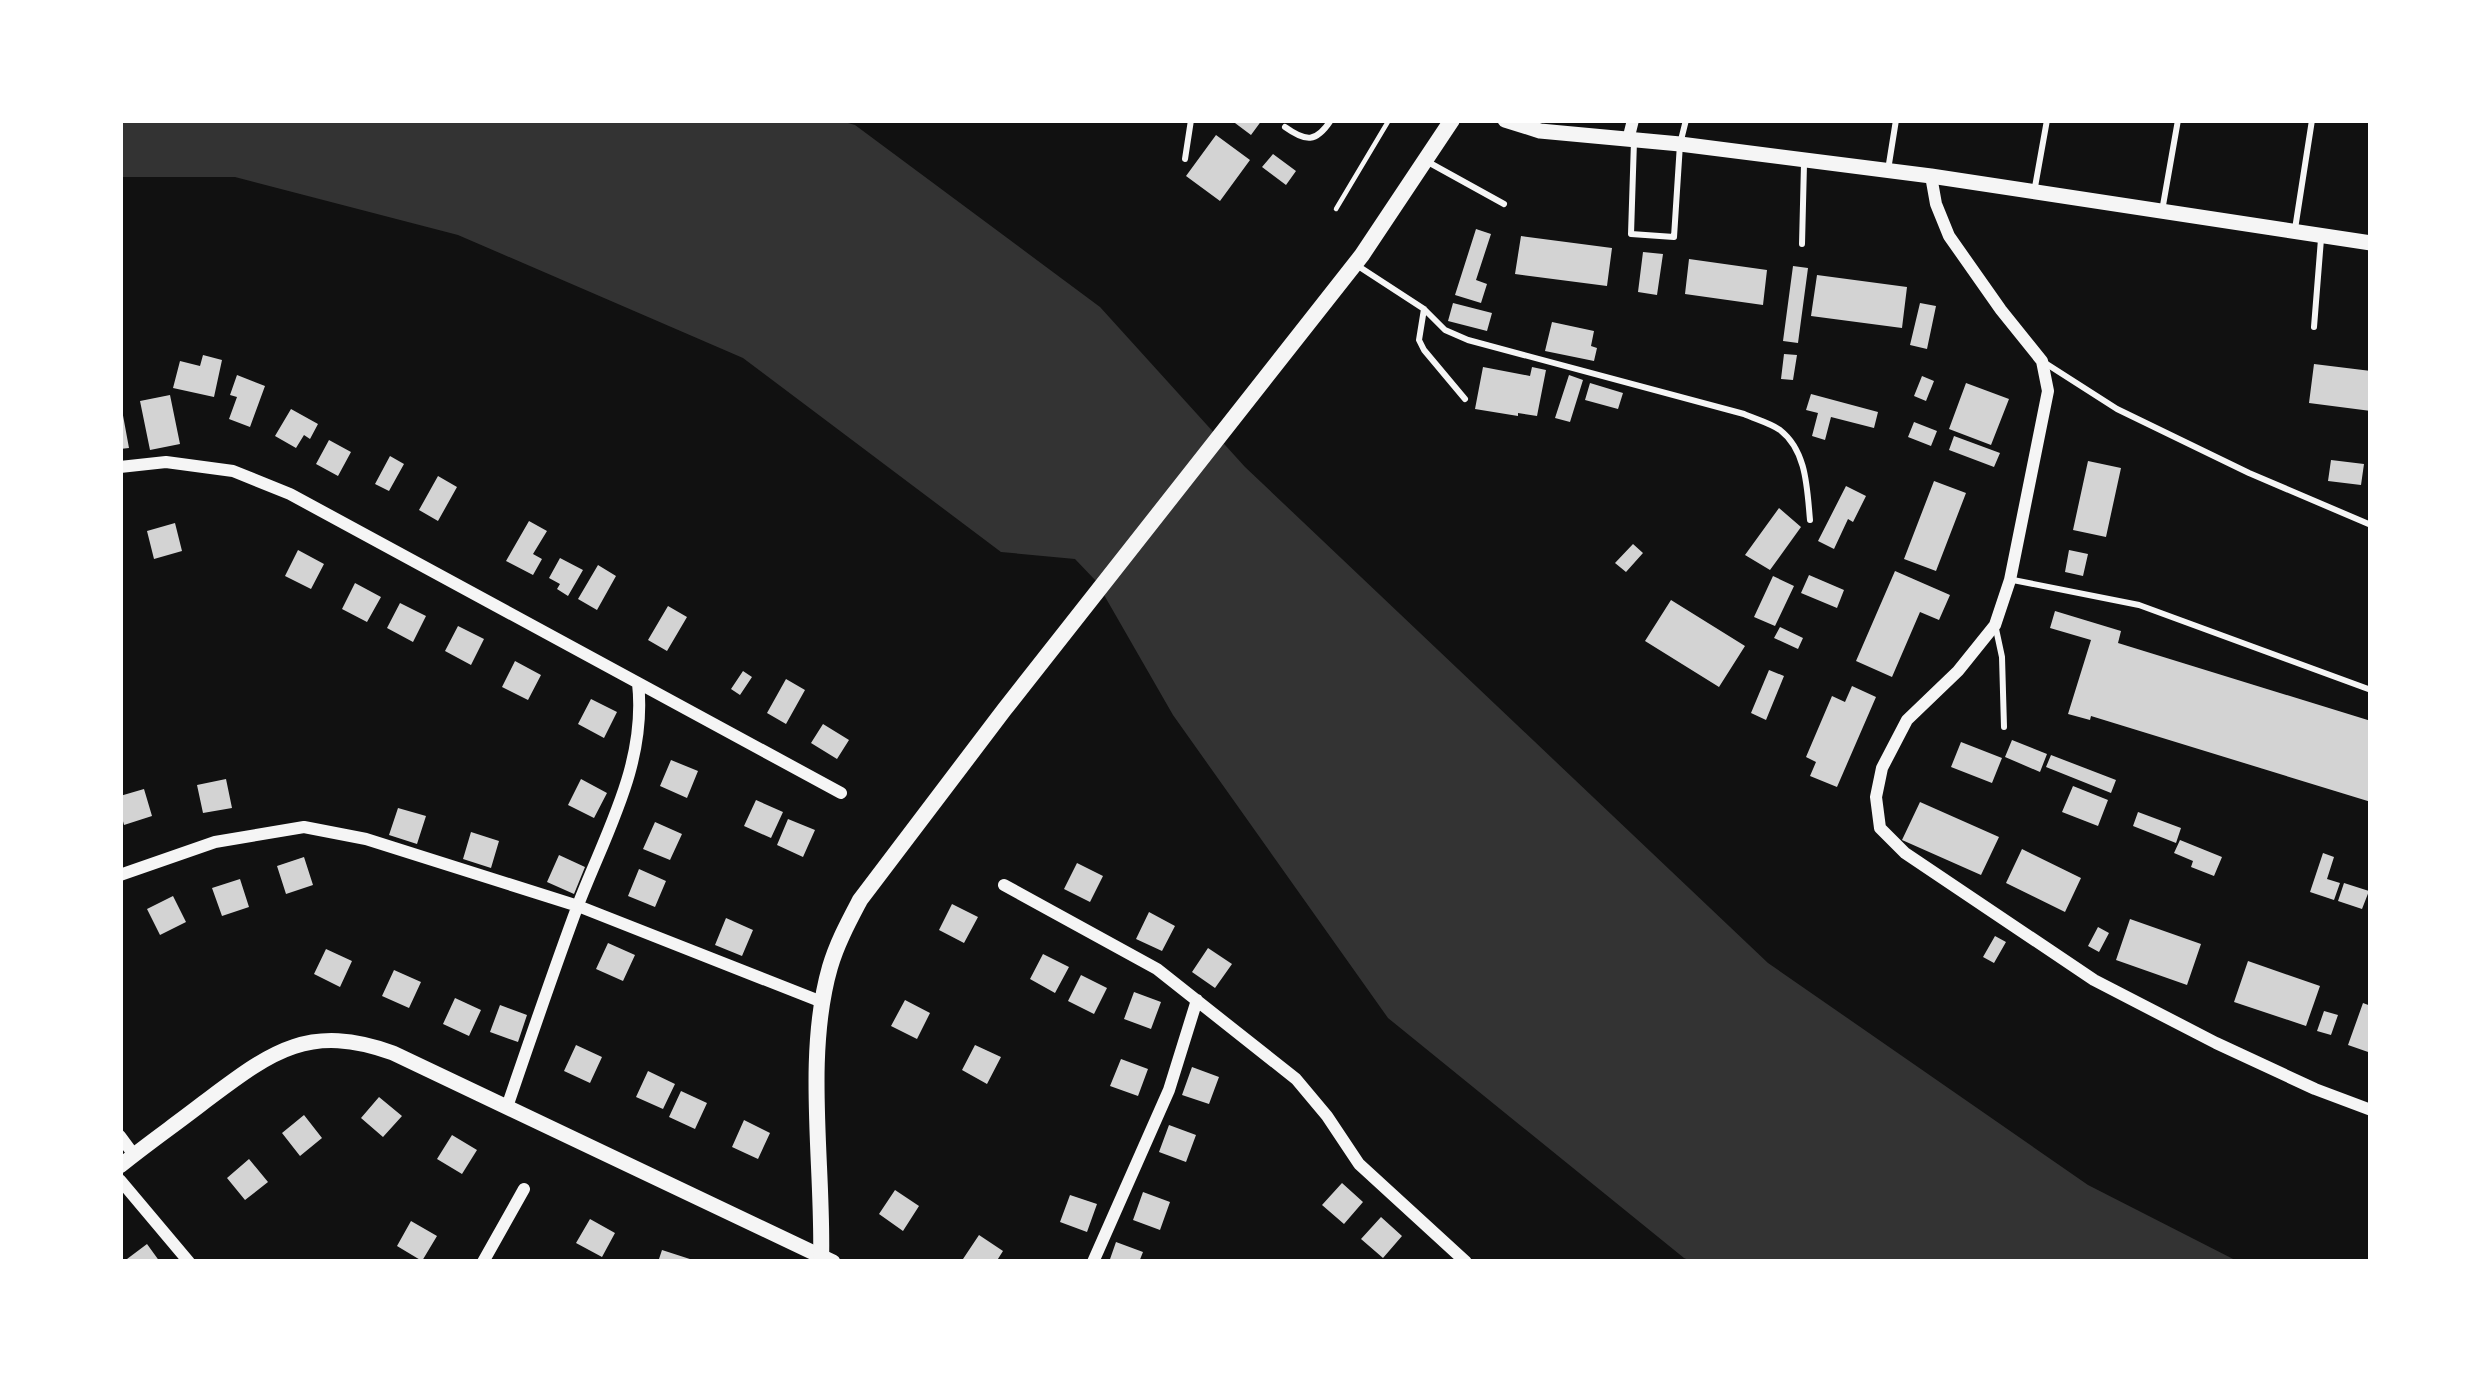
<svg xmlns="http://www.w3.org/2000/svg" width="2491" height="1382" font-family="Arial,sans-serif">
<rect width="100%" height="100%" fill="#111"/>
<!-- water -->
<path fill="#333" d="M120,120H837L855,125L1100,307L1245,467L1768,963L2088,1185L2239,1262H1693L1684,1258L1388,1018L1173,715L1096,581L1075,559L1001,552L743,358L458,235L235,177H120Z"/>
<!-- building -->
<path fill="#d3d3d3" d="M1231,120H1262L1251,135Z
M1216,135L1250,160L1220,201L1186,176Z
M1273,154L1296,171L1286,185L1262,167Z
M1476,229L1491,234L1476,280L1487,284L1481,303L1455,295Z
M1521,236L1612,248L1607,286L1515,274Z
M1643,252L1663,254L1657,295L1638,292Z
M1689,259L1767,270L1763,305L1685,294Z
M1793,266L1808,268L1798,343L1783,341Z
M1817,275L1907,287L1902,328L1811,316Z
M1453,303L1492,313L1487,331L1448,321Z
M1920,303L1936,306L1927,349L1910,345Z
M1552,322L1594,331L1591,346L1597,348L1594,361L1545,351Z
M1784,354L1797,355L1793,380L1781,379Z
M203,355L222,360L214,397L173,388L180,361L200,366Z
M2314,364L2371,371V411L2309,403Z
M1483,367L1530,376L1532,367L1546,370L1537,416L1518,413V416L1475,409Z
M237,375L265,386L250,427L229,419L237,397L230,395Z
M1569,375L1583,380L1570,422L1555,418Z
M1922,376L1934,381L1926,401L1914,396Z
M1590,383L1623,393L1618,409L1585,400Z
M1966,383L2009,399L1991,445L1949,429Z
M1811,394L1878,412L1874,428L1831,417L1825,440L1812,436L1818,413L1806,410Z
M170,395L180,444L150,450L140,401Z
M291,409L318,424L310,439L304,435L296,448L275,436Z
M122,410L129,448L120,449V411Z
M1914,422L1937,431L1931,446L1908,437Z
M1954,436L2000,453L1994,467L1949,450Z
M329,440L351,452L338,476L316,464Z
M390,456L404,464L389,491L375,484Z
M2331,460L2364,464L2361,485L2328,481Z
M2088,461L2121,468L2106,537L2073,530Z
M438,476L457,487L438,521L419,510Z
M1934,481L1966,493L1936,571L1904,559Z
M1846,486L1866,496L1853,522L1848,519L1834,549L1818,541Z
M1779,508L1801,527L1770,570L1745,555Z
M529,521L547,531L533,554L542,559L533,575L506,561Z
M175,523L182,551L154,559L147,531Z
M1633,544L1643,553L1626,572L1615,563Z
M298,550L324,564L311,589L285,576Z
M2069,550L2088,554L2083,576L2065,572Z
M560,558L583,570L568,596L557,589L560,584L549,578Z
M598,565L616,576L597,610L578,599Z
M1895,571L1950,595L1939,620L1920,612L1892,677L1856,661Z
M1809,575L1844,590L1837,608L1801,593Z
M1773,576L1794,586L1775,626L1754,617Z
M355,583L381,597L367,622L342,609Z
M1671,600L1745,646L1719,687L1645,641Z
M400,603L426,616L413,642L387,628Z
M668,606L687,617L667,651L648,640Z
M2055,611L2121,631L2118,643L2371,721V802L2091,716L2090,720L2068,714L2091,640L2050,628Z
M458,626L484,639L471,665L445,651Z
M1780,627L1803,638L1798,649L1774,638Z
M515,661L541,675L528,700L502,687Z
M1769,670L1784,676L1766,720L1751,713Z
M743,671L752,677L740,695L731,689Z
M786,679L805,690L786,724L767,713Z
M1852,686L1876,697L1837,787L1810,776L1816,762L1806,757L1832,696L1845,702Z
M591,699L617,712L604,738L578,724Z
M823,724L849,740L837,759L811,743Z
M2012,740L2047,754L2040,772L2005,757Z
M1961,742L2002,758L1992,783L1951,767Z
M2051,755L2116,780L2111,793L2046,767Z
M671,760L698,771L687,798L660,786Z
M226,779L232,808L203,813L197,785Z
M581,779L607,793L594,818L568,805Z
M2073,786L2108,800L2098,826L2062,812Z
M144,789L152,816L124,825L120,810V796Z
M756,800L783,812L771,838L744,826Z
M1920,802L1999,837L1981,875L1902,840Z
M398,808L426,816L417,844L389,835Z
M2138,812L2181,828L2176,843L2133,826Z
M788,819L815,830L803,857L777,845Z
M655,822L682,834L670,860L643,849Z
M471,832L499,841L491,868L463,859Z
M2180,840L2222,857L2214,876L2191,867L2193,861L2174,853Z
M2022,849L2081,878L2065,912L2006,883Z
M2323,853L2334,857L2327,879L2340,883L2334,900L2310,892Z
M559,855L585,867L574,894L547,882Z
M304,857L313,885L286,894L277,866Z
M1077,863L1103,876L1090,902L1064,889Z
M639,869L666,881L655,907L628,896Z
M240,879L249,907L222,916L212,888Z
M2344,883L2369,891L2362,909L2338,901Z
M173,896L186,922L160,935L147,909Z
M952,904L978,917L964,943L939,930Z
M1149,912L1175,926L1162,951L1136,939Z
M726,918L753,930L742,956L715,945Z
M2130,919L2201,944L2187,985L2116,960Z
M2098,927L2109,933L2099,952L2088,946Z
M1995,936L2006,942L1994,963L1983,957Z
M608,943L635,955L623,981L596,969Z
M1208,948L1232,964L1215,988L1192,972Z
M326,949L352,961L340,987L314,974Z
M1043,954L1069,967L1055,993L1030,979Z
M2248,961L2320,986L2306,1026L2234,1002Z
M394,970L421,982L409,1008L382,996Z
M1081,975L1107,988L1094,1014L1068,1001Z
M1134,992L1161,1002L1151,1029L1124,1019Z
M455,998L481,1010L469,1036L443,1024Z
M905,1000L930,1013L917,1039L891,1026Z
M2363,1003L2371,1006V1053L2348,1045Z
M500,1005L527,1015L518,1042L490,1032Z
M2324,1011L2338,1015L2331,1035L2317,1031Z
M576,1045L602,1057L590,1083L564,1071Z
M975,1045L1001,1057L987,1084L962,1070Z
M1121,1059L1148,1069L1138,1096L1110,1086Z
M1192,1067L1219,1077L1209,1104L1182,1095Z
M648,1071L675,1084L663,1109L636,1097Z
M681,1091L707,1103L695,1129L669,1117Z
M379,1097L402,1116L383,1137L361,1118Z
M304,1115L322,1138L300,1156L282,1133Z
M744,1120L770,1133L758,1159L732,1147Z
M1169,1125L1196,1135L1186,1162L1159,1152Z
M452,1135L477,1150L462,1174L437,1159Z
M249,1159L268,1182L245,1200L227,1178Z
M1342,1183L1363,1202L1344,1224L1322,1205Z
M895,1190L919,1206L903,1231L879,1214Z
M1143,1192L1170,1202L1160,1230L1133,1220Z
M1070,1195L1097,1204L1087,1232L1060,1222Z
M1381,1217L1402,1236L1383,1258L1361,1239Z
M590,1219L615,1233L602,1257L576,1243Z
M411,1221L437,1236L422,1261L397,1246Z
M979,1235L1003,1251L996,1262H967L963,1259Z
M1116,1242L1143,1252L1139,1262H1109Z
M147,1244L160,1262H123Z
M662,1250L696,1261V1262H658Z"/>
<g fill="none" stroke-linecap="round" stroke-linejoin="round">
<!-- path -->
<path stroke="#f5f5f5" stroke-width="4.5" d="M1336,209L1389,120"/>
<!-- service -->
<path stroke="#f5f5f5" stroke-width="6" d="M1285,127C1306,142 1316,143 1331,120
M1634,141L1631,234L1674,237L1680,144L1686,120
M1185,159L1191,120
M1428,162L1504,204
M1888,170L1896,120
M2035,187L2047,120
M2162,211L2178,120
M2295,229L2312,120
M1802,244L1804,164
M1358,266L1424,309L1445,330L1468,340L1744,414C1755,419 1770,423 1780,430C1807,451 1807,489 1810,520
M1424,309L1419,340L1424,350L1465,399
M2314,327L2321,239
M2042,361L2117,409L2249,473L2371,525
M2013,580L2139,605L2371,690
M1996,629L2002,657L2004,727"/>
<!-- minor -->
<path stroke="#f5f5f5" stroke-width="12" d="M1628,140L1633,120
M1931,176L1936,204L1949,236L2001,310L2042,361L2048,391L2010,580L1995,625L1958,671L1907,720L1882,768L1876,797L1880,828L1905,853L2094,980L2216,1043L2315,1089L2371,1110
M120,467L166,462L233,471L290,494L841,793
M120,875L215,842L304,827L366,839L578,906L822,1002
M1004,885L1157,969L1296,1079L1327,1116L1359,1164L1466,1262
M507,1107C530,1040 553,972 578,905C606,832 647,763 638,683
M120,1136L134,1155
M120,1180L189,1262
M483,1262L524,1189
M1093,1262L1169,1090L1197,1000"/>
<!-- tertiary -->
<path stroke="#f5f5f5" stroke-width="15" d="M1505,120L1540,131L1680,144L1931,176L2371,243
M120,1166C147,1144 176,1124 203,1103C270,1053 307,1022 393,1053L833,1262"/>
<!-- secondary -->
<path stroke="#f5f5f5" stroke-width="16" d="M821,1262C824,1169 804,1057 830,967C837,943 849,921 860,900L1004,710L1362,255L1452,120"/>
</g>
<!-- border -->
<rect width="2491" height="1382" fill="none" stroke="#ffffff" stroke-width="246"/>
</svg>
